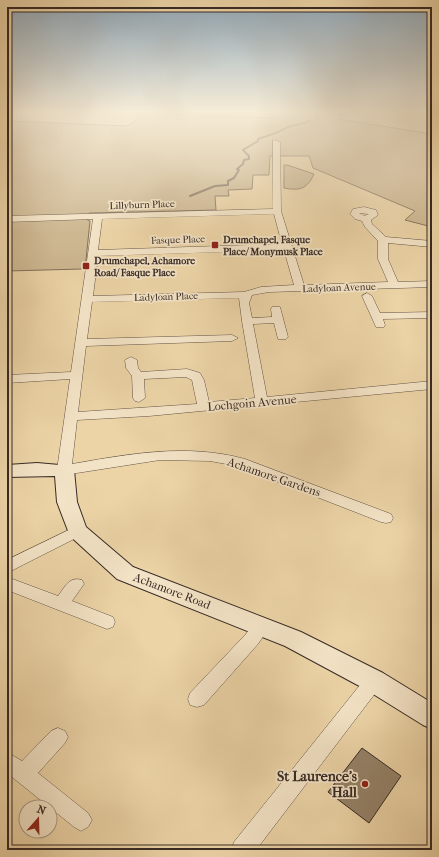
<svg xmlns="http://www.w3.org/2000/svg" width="439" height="857" font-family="'IM FELL French Canon',serif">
<rect width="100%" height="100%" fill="#ecd4a7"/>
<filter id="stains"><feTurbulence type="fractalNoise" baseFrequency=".005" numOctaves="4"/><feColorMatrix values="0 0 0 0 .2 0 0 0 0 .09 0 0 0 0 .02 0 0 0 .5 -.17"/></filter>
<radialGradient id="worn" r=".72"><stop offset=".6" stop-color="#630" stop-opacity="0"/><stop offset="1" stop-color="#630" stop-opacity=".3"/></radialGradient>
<!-- green -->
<path fill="#cdb791" stroke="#82705b" d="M143,113L274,118L275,113H347L338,119L432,134V227L405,220L415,211L313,168L309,156H270L269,175H253L252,189L228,190L229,196H215L216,210L89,213L86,219L90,221L86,260L82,269L7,271V121L128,126Z
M284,165H287L314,174C307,189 300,191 284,188Z"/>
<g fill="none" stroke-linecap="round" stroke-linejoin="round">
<!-- stream -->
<path stroke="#7e6d59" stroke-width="2" d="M316,118L318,117V113
M190,196L215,186L228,185V181L234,178L239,170L237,169L243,164L244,160L249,159V156L243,150L258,141V139C268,136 277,133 286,128C294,124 301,126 310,120"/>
</g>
<!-- building -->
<path fill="#958269" stroke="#372a25" d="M362,748L401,776L369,823L328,792Z"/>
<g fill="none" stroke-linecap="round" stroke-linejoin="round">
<defs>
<path id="street" d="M273,140L280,142L281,211L304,285L388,282L378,259V241L365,227L362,221L355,219L350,214L353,209L364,207L376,210L378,215L371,220L372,224L386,237L432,241V247L388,243V259L398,282L432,281V287L269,292L252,295L249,303L252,318L272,317L271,309L272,307H280L288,337L286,339H278L274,323L253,324L267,397L432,381V389L149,416L77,420L72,464C129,454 187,443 245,459L391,514L393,518L391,522L386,523L381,522L237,466L210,461L160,460L64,475L59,473L57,470L70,379L7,383V375L71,372L93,219L7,222V216L273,209ZM359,213L369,214L364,216ZM274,214L282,244L98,250L102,219ZM284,250L294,285L261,287L244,292L93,296L98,256ZM239,298L242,321L255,398L209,402L204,380L200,373L187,369L141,372L138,368L137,360L131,357L125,360L126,368L132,376L133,398L135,401L139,402L145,398L144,379L186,377L192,380L197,404L78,412L86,346L232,341L238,338L232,335L87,339L92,302Z
M367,293L372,296L380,313L432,312V318L383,319L385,325L384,327H376L362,296Z
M77,526L82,527L85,531L82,535L7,573V560Z
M7,577L58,596C65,587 69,576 82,580L84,584L72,601L113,617L115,622L113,627L107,629L7,590Z
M261,619L267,621L270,626L258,644L204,705L197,707L190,705L188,699L190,693L246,634L255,621Z
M374,673L380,675L383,681L380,687L256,850H231L234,842L368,675Z
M58,728L65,731L68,737L65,743L38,773L88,813L92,820L88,827L81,831L74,827L7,773V752L22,761L51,731Z"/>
<path id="secondary" d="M37,463L71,466L74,470L77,502L86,527L133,567L301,632L383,673L432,703V729L423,725L365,689L285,646L117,579L70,536L57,502L55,476L7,477V465Z"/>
</defs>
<!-- street casing -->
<use href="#street" stroke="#645446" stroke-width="1"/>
<!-- secondary casing -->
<use href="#secondary" stroke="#372a25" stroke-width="2"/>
<!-- street -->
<use href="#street" fill="#f3e3c6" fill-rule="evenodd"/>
<!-- secondary -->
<use href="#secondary" fill="#f3e3c6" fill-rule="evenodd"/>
</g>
<!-- sky -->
<linearGradient id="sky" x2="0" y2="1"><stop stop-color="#91aabc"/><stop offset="0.48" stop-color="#f6ecd7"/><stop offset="1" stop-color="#f6ecd7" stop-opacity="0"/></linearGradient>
<rect width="439" height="233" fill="url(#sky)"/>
<!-- markers -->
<g fill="#8f2418" stroke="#f3e3c6" stroke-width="1.5">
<rect x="211" y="241" width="8" height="8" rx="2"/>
<rect x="82" y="262" width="8" height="8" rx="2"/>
<circle cx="365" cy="784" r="4"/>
</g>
<g text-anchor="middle" stroke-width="3.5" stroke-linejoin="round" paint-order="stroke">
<!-- far-street labels -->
<g font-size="10" fill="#372a25" stroke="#f3e3c6">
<text transform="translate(142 204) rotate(-2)" y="4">Lillyburn Place</text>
<text transform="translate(178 239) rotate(-2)" y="4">Fasque Place</text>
<text transform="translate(339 287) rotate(-2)" y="4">Ladyloan Avenue</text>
<text transform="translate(166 296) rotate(-2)" y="4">Ladyloan Place</text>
</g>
<!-- far-poi labels -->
<g font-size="10" font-weight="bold" fill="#372a25" stroke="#f3e3c6" text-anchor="start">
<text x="223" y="243">Drumchapel, Fasque<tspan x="223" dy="12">Place/ Monymusk Place</tspan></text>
<text x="94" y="264">Drumchapel, Achamore<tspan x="94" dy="12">Road/ Fasque Place</tspan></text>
</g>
<!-- street labels -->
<g font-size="12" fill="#372a25" stroke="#f3e3c6">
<text transform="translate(252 403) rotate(-5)" y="4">Lochgoin Avenue</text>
<text transform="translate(274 477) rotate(19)" y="4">Achamore Gardens</text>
<text transform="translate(172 591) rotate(21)" y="4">Achamore Road</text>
</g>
<!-- near-poi labels -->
<g font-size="14" font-weight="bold" fill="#372a25" stroke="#f3e3c6" text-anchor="end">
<text x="357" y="781">St Laurence's<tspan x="357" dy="16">Hall</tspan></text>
</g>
</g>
<!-- margin -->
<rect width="439" height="857" fill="none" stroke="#ecd4a7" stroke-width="24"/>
<rect x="8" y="8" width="423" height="841" fill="none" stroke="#372a25" stroke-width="2"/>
<rect x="12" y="12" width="415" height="833" fill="none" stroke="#372a25"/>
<!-- north arrow -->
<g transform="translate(38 819) rotate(20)"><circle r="19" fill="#f3e3c6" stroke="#a89986"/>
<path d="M0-3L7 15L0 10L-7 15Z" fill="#8f2418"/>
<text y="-6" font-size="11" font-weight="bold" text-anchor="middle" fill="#372a25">N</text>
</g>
<rect width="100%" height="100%" filter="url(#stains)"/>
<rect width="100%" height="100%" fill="url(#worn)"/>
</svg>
